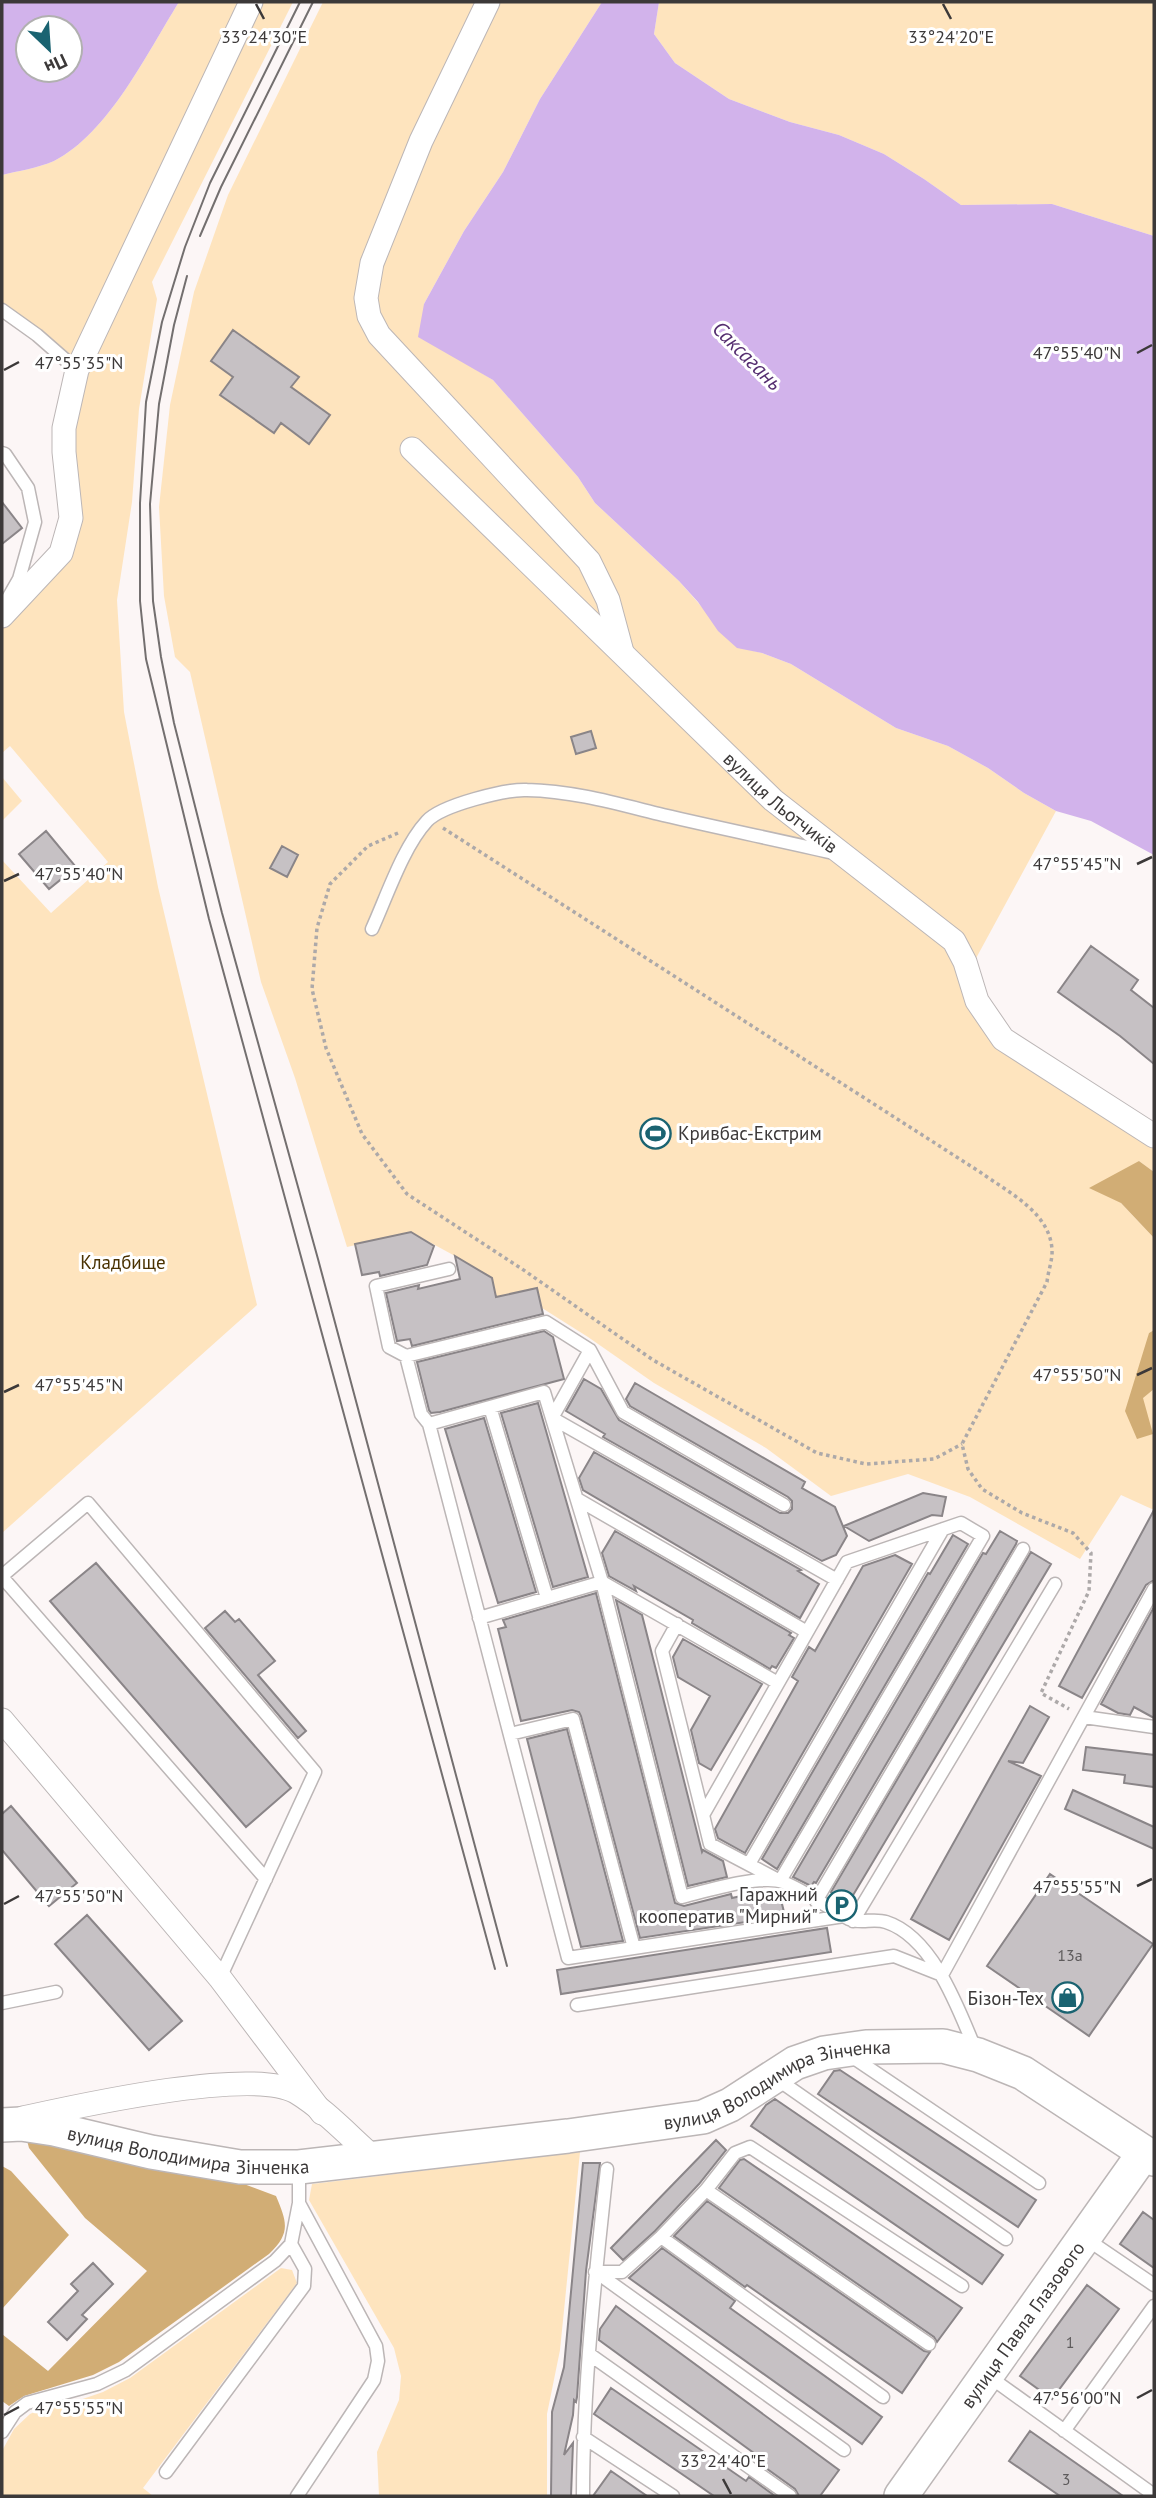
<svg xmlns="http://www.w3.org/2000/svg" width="1156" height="2498" font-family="'PT Sans',sans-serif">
<rect width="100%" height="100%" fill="#fcf6f6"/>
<!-- green -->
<path fill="#fee4be" d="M179,2H293L152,282L157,299L139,409L132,502L117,600L124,712L158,887L257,1305L2,1533V860L51,913L108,862L10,746L2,753V616L61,552L77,371L2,310V175C18,171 38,168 54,161C109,133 147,53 179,2Z
M323,2H602L540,99L503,172L464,231L424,304L462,361L493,380L578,477L595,503L679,581L737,647L762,653L791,664L896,728L948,746L988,768L1024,793L1056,811L974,962L960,982L969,1010L998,1046L1154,1149V1172L1139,1161L1121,1203L1154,1238V1330L1149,1333L1143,1397L1154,1389V1510L1121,1495L1080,1559L970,1497L908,1474L831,1496L766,1448L654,1383L588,1337L542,1308L537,1288L496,1297L455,1256L411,1232L347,1247L295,1078L261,982L190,672L175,657L164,596L159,507L170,405L194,292L228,195Z
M659,2H1154V236L1052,204L961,205L924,179L884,154L839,135L790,122L729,99L675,63L654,34Z
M2,777L22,801L2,821Z
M580,2152L560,2350L547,2414V2496H379L377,2452L399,2400L401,2376L394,2348L309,2200L312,2184Z
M281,2268L292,2270L297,2283L143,2488L153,2496H2V2451L14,2429L30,2414L49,2405L71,2403L103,2392L130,2378Z"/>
<!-- forest -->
<path fill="#d1ad75" d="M1139,1161L1154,1172V1238L1121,1203L1089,1188Z
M1154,1330V1389L1143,1398L1153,1434L1137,1439L1125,1411L1149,1333Z
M25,2133L233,2180L276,2196C287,2222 291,2233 269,2254L119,2362L93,2375L24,2396L9,2406L2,2401V2334L48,2371L147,2271L85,2218L29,2148Z
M2,2166L11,2171L69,2235L2,2309Z"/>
<!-- water -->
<path fill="#d2b3eb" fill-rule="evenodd" d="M2,2H179C147,53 109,133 54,161C38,168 18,171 2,175ZM28,28H70V70H28Z
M602,2H659L654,34L675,63L729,99L790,122L839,135L884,154L924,179L961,205L1052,204L1154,236V855L1091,821L1056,811L1024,793L988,768L948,746L896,728L791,664L762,653L737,648L718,631L698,602L679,581L595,503L578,477L493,380L418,337L424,304L464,231L503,172L540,99Z"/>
<!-- building -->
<path fill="#c6c1c4" stroke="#8a8588" stroke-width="2" d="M233,330L299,377L291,387L330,415L309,444L281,423L274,433L220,395L233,377L211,361Z
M2,502L22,528L2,544Z
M591,731L596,748L576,754L571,737Z
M46,831L76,867L49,889L19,854Z
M282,846L298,855L287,877L270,868Z
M1091,946L1138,980L1131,990L1154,1008V1064L1120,1036L1058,992Z
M411,1232L434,1246L427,1265L380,1276L379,1272L362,1275L355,1244Z
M455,1256L492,1278L496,1297L537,1288L543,1314L412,1346L410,1339L397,1341L386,1293L419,1285L418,1289L460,1279Z
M544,1331L553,1337L564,1379L440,1412L431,1413L429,1410L417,1362Z
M584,1379L601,1389L619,1420L780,1513H788L792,1509V1501L788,1497L630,1406L626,1399L635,1383L805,1482L802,1488L835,1507L847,1536L836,1555L822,1561L603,1437L605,1434L566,1411Z
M538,1403L588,1577L553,1587L501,1413Z
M484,1418L536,1592L498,1603L445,1429Z
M594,1452L801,1570L798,1571L819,1584L800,1618L583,1490L579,1478Z
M923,1493L946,1497L942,1516L932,1515L869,1541L844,1526Z
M1154,1510V1580L1146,1585L1082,1698L1059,1686Z
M615,1531L791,1633L789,1635L794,1638L776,1668L772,1666L770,1669L692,1623L693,1620L634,1586L636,1591L609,1576L602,1553Z
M1000,1531L1017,1541L1016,1544L816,1883L814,1882L811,1886L793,1877L983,1553L986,1554Z
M953,1535L968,1544L777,1869L762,1859L928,1573L930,1574Z
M1031,1552L1051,1564L849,1902L831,1892Z
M895,1555L912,1564L745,1853L718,1838L715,1829L798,1681L792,1677L809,1647L815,1651L863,1566Z
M96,1563L291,1788L246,1827L50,1601Z
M596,1593L675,1903L684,1906L731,1894L732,1898L759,1892L781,1900L785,1916L640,1938L581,1716L579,1712L572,1710L521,1721L498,1629L506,1627L503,1620Z
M616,1600L642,1615L702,1852L703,1850L723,1861L727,1877L688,1886Z
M1154,1607V1718L1134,1707L1130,1715L1118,1713L1101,1704Z
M225,1611L235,1622L239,1619L275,1661L258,1675L306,1731L298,1738L205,1628Z
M683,1639L762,1684L711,1770L699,1763L691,1730L710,1696L678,1677L673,1657Z
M1030,1706L1049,1717L1023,1763L1008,1761L1041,1776L949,1940L911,1919Z
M567,1729L623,1941L581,1947L527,1739Z
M1086,1747L1154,1755V1787L1124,1783L1125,1775L1083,1770Z
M1073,1790L1154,1827V1849L1065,1809Z
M11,1806L77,1883L49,1906L2,1850V1814Z
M1050,1874L1153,1944L1089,2036L987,1966Z
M87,1915L182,2021L149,2050L55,1944Z
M827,1928L831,1952L561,1994L557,1970Z
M840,2070L1036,2200L1018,2227L818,2094L834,2071Z
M775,2099L1003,2255L982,2284L751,2126L766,2105Z
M716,2140L726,2150L699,2184L655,2231L623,2260L611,2248Z
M744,2159L962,2308L937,2342L934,2337L719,2188L740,2160Z
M583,2163H600L586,2271L577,2397L576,2402L574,2400L573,2415L564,2455L573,2443L571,2496H551L552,2412L564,2367Z
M707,2201L924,2351L930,2352L902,2393L747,2285L745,2287L674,2236Z
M1143,2212L1154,2220V2268L1120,2244Z
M662,2248L735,2301L730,2308L882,2417L862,2444L629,2278Z
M93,2263L113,2284L82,2315L87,2319L67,2340L48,2322L78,2291L71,2284Z
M1087,2285L1119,2309L1052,2399L1020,2376Z
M616,2306L839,2470L820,2496H799L795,2489L759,2463L762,2459L599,2340L600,2329Z
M611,2388L746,2481L749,2477L775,2496H714L594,2414Z
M1030,2431L1123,2496H1060L1009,2461Z
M611,2471L647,2496H593Z"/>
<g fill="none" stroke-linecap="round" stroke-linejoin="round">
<defs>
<path id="lane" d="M2,310L37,335L77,370
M2,453L5,454L28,488L35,522L19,579L7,600
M372,929C387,896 403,847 427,821C442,805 506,789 527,790C574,791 618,804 663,815C719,828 777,840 834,853
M590,1350L623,1412L784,1505
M406,1356L546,1322L590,1350L552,1418L837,1580
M490,1407L547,1598
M429,1424L421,1414L406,1356L389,1347L376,1286L449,1269
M577,1499L807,1632
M961,1523L983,1536L780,1881L710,1844L703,1815L847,1562Z
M2,1576L88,1503L315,1772L220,1978
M2,1577L266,1879
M479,1618L602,1582L778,1683
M677,1624L662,1651L703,1815
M1084,1717L1154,1727
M510,1734L573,1719L634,1948
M749,1864L943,1529
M816,1901L1023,1549
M844,1916L568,1958L429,1424L544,1392L602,1582L682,1897C706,1891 761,1874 783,1882C805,1891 827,1907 849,1919C860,1924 874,1918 886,1922C933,1937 959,2010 976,2051
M853,1921L1055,1584
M2,2003L56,1992
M577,2005L894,1956L942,1975L1154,1589
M851,2056L1039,2183
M777,2079L1006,2239
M706,2190L929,2344
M661,2237L883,2397
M1085,2238L1154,2285
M595,2272H622L661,2237L706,2190L735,2153L750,2147L962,2286
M596,2272L844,2450
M589,2354L790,2496
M987,2375L1154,2495
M1064,2431L1154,2306
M2,2432L15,2412L27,2403L97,2384L126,2370L275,2261L291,2244L299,2203
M583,2437L673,2496
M166,2472L304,2286L305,2269L291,2244
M297,2496L374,2380L378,2361L376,2346L299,2203V2168
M583,2496C583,2387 595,2278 607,2169"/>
<g id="street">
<path d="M488,2L421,141L372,263L366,298L369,316L379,335L589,561L608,600L622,652"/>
<path id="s1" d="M412,449L773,800L954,941L965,962L977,1001L1003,1039L1154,1136"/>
<path d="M2,616L61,553L71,518L64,452V428L77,370L251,2"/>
<path d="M2,1720L220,1978L322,2113"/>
<path d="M23,2118C78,2106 250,2067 296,2092C324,2109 349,2136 373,2157"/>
</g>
<g id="secondary">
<path id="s2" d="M2,2125L21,2124L54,2129L151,2152L240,2167H299L568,2136L703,2117L730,2105L795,2063L824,2053L866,2047L943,2046L978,2055L1023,2073L1154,2159"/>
<path id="s3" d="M901,2496L1144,2153"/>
</g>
</defs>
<!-- lane casing -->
<use href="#lane" stroke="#bcb6b6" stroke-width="15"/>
<!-- street casing -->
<use href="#street" stroke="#bcb6b6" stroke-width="25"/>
<!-- secondary casing -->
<use href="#secondary" stroke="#bcb6b6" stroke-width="36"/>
<!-- path -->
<path stroke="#ada9a9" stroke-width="3.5" stroke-dasharray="3.5 3.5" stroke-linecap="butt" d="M443,828L980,1172C1009,1193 1054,1214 1052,1255C1051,1264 1048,1273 1047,1282L962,1444L968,1469L982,1489L1022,1513L1073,1533L1091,1553L1089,1591L1041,1693L1069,1709
M398,833L368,846L330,884L317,928L312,989L326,1048L362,1134L407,1194L522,1269L653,1360L817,1453L866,1464L934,1459L962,1444"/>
<!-- lane -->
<use href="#lane" stroke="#fff" stroke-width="12"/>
<!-- street -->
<use href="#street" stroke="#fff" stroke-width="23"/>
<!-- secondary -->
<use href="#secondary" stroke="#fff" stroke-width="33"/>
<!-- tram -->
<path stroke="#736f6f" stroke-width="2" d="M300,2L210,183L185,247L162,322L146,402L140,503V601L146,659L209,919L495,1969
M200,236L221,187L313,2
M187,276L174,325L159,404L150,504L153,601L161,657L174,723L222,913L318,1259L507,1966"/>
</g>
<!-- ticks -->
<path fill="none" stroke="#3c3939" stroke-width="2.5" d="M256,4L264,19M943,4L951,19M1137,353L1152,345M4,370L19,362M1137,864L1152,857M4,881L19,874M1137,1375L1152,1368M4,1392L19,1385M1137,1886L1152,1879M4,1904L19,1896M1137,2398L1152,2390M4,2415L19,2407M723,2479L731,2494"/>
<!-- icons -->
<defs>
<symbol id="stadium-ring" viewBox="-11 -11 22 22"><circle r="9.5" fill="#fff" stroke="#1a6371" stroke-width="1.5"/><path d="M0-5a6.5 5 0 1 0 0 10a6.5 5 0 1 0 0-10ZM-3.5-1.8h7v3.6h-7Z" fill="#1a6371"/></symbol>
<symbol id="parking-ring" viewBox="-11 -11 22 22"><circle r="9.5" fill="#fff" stroke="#1a6371" stroke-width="1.5"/><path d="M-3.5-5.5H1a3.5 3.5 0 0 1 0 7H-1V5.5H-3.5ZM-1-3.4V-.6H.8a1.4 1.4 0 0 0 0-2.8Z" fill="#1a6371"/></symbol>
<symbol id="shop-ring" viewBox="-11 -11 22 22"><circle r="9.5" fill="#fff" stroke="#1a6371" stroke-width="1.5"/><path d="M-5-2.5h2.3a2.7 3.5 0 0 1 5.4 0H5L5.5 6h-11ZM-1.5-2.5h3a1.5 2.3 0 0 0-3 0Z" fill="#1a6371"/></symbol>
</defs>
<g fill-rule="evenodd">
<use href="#stadium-ring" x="638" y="1116" width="35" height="35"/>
<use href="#parking-ring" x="824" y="1888" width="35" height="35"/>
<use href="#shop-ring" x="1050" y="1980" width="35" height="35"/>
</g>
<g text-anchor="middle" stroke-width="6" stroke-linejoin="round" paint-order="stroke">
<!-- number labels -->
<g font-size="16" fill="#5e5b5c">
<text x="1070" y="1961">13а</text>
<text x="1070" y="2348">1</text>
<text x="1066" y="2485">3</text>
</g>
<!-- street labels -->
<g font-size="19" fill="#3c3939" stroke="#fff">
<text dy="7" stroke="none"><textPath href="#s1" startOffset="511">вулиця Льотчиків</textPath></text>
<text dy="7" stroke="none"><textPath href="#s2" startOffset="791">вулиця Володимира Зінченка</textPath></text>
<text dy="7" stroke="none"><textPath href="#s2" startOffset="189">вулиця Володимира Зінченка</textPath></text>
<text dy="7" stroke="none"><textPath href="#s3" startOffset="210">вулиця Павла Глазового</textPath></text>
</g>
<!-- poi labels -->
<g font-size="19" fill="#3c3939" stroke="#fff" text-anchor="end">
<text x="678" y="1140" text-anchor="start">Кривбас-Екстрим</text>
<text x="818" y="1901">Гаражний<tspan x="818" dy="22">кооператив "Мирний"</tspan></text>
<text x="1044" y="2005">Бізон-Тех</text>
</g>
<!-- park labels -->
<g font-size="19" fill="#4a3202" stroke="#fff">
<text x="123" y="1269">Кладбище</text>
</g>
<!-- water labels -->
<g font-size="21" font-style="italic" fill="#552e70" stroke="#fff">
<text transform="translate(747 356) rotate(45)" y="7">Саксагань</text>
</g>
</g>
<g font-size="18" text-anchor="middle" fill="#3c3939" stroke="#fff" stroke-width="6" stroke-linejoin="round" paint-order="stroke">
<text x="264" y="43">33°24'30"E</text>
<text x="951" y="43">33°24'20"E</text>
<text x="1077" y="359">47°55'40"N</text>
<text x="79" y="369">47°55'35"N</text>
<text x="1077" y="870">47°55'45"N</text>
<text x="79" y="880">47°55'40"N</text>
<text x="1077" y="1381">47°55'50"N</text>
<text x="79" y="1391">47°55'45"N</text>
<text x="1077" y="1893">47°55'55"N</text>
<text x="79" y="1902">47°55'50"N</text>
<text x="1077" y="2404">47°56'00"N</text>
<text x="79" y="2414">47°55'55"N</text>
<text x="723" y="2467">33°24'40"E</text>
</g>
<!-- border -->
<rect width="1156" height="2498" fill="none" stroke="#3c3939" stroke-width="7"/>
<!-- north arrow -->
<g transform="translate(49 49) rotate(155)"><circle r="33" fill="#ffffff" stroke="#b1b0b0" stroke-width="2"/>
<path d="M0-5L12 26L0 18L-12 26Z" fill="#1a6371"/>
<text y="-10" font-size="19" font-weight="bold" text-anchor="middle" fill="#3c3939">Пн</text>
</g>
</svg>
